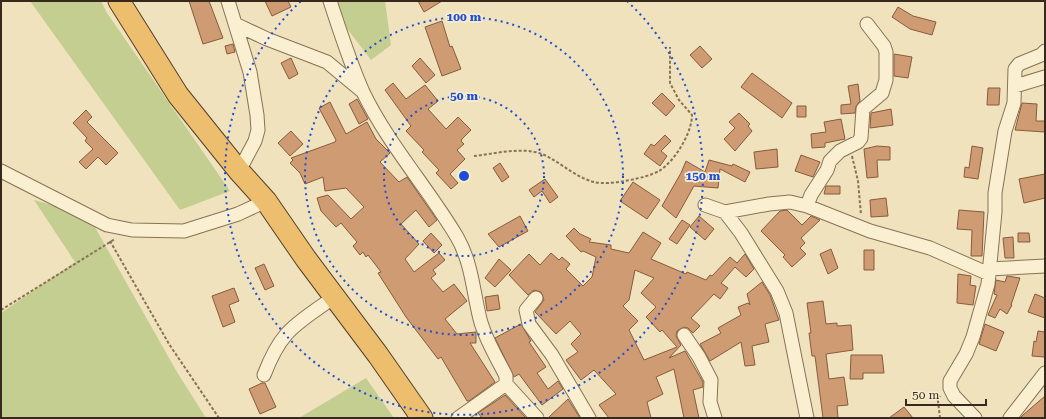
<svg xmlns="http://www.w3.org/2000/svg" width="1046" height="419" font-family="'Roboto Serif',serif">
<rect width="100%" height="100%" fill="#efe2bd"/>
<!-- green -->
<path fill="#c5ce91" d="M30,1H101L107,13L230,191L180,210Z
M326,1H385L391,45L371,60Z
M34,200L88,215L177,372L206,418H1V313L75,262Z
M366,378L394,418H299Z"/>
<!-- building -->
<path fill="#cf9b72" stroke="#885b3b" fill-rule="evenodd" d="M189,1H209L223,38L203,44Z
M265,1H288L291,7L272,16Z
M418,1H442L424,12Z
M898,7L913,16L936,22L932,35L910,29L892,17Z
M442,21L450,47L452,46L461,69L442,76L425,27Z
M233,44L235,52L227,54L225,46Z
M700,46L712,59L702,68L690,55Z
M894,54L912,57L908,78L894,76Z
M291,58L298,74L289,79L281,63Z
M420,58L435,75L426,83L412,66Z
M752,73L792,103L782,118L741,87Z
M393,83L406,99L425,85L438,101L428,109L446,129L458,117L471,130L462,139L461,141L464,144L457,150L465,159L450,174L458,183L451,189L436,173L439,170L422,152L424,150L406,131L411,126L385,90Z
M858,84L860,101L856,106L855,113L841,114V105L851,104L848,86Z
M988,88H1000L999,105H987Z
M662,93L675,106L666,116L652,103Z
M357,99L368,119L359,124L349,104Z
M330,102L346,134L367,122L376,139L390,153L380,162L399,182L407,177L437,220L429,227L416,210L401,224L419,244L405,259L414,272L439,253L445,260L433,270L436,274L431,278L443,292L454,284L467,301L445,319L457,334L476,332V343H470L495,382L469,401H467L441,357L438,359L406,317L378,273L381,272L368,255L366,257L363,252L360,255L353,246L357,242L341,223L336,227L321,211L317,198L328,195L351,219L364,207L346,188L325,191L323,177L305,184L300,173L290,163L293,160L291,158L335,142L336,140L319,108Z
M1022,103L1037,104L1036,121H1045V132L1015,130Z
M797,106H806V117H797Z
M891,109L893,125L870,128L871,113Z
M86,110L92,117L87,122L118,153L106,165L98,157L86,169L79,162L93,149L85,141L87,138L73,123Z
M739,113L750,124L748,126L752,131L735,151L724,139L735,128L729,122Z
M841,119L845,139L825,143V147L812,148L811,134L826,132L824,122Z
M291,131L303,144L290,156L278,143Z
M665,135L671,141L661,151L667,156L660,166L644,154L651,144L654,146Z
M877,146L890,147V160H877L878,177L867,178L864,149Z
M972,146L983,148L978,179L964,177L965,167L969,168Z
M777,149L778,167L756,169L754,152Z
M801,155L820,162L813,177L795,171Z
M709,160L732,166L733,164L750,172L745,182L720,169L718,188L694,186L676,218L662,206L681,173L686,161L705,172Z
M500,163L509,177L502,182L493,168Z
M1045,174V198L1024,203L1019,179Z
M545,179L558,197L550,203L542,191L534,197L529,190Z
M633,182L660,200L647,219L620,201Z
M826,186H840V194H824Z
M886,198L888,216L871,217L870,200Z
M787,210L802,225L811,216L820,220L801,238L805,243L800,248L806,254L792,267L783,257L785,255L761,231L780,211Z
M959,210L984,212L982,256H971L972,230L957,229Z
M520,216L528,231L499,247L488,234Z
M699,216L714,229L705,240L690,227Z
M682,220L690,225L677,244L669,239Z
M574,228L580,234L591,239L589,242L611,245V249L629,253L643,232L661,243L651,259L686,274L687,272L706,280L710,275L712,276L730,257L737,263L745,254L754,269L746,277L735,267L721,283L728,288L720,299L714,294L691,318L700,326L693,333L688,328L684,327L677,331L676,336L681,345L669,358L685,351L703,382V387L693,390L699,418H684L674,369L656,377L663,394L647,402L651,418H609L599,405L616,394L594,370L581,380L566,360L578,352L571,344L581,334L570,321L556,334L535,312L544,300L541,292L534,290L528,295L509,275L529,254L540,265L551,253L559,260L562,257L570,264L566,269L583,286L592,277L596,257L583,251L581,252L566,236ZM635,270L654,278L641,293L656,307L646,317L660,332L662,330L677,347L644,360L629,330L638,321L623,306L629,300Z
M431,233L442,245L434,253L423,241Z
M1018,233H1029L1030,242H1018Z
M1013,237L1014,258H1005L1003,238Z
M831,249L838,268L828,274L820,254Z
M864,250H874V270H864Z
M499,259L511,270L495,287L485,278Z
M264,264L274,286L265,290L255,268Z
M958,274L971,276L970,285L976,286L973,305L957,303Z
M1007,276L1020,278L1011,305H1012L1007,314L1000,309L995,318L988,315L997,295L994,294L996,280L1005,282Z
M762,282L770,295L779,320L765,324L769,342L752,346L755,365L745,366L741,342L710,361L700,344L721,333L718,328L741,315L738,307L748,303L750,305L747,294Z
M234,288L239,301L229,305L235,322L223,327L212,296Z
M1035,294L1045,298V318L1028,312Z
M498,295L500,309L487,311L485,297Z
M823,301L826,324L837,323V326L851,325L853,350L826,354L829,379L844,377L848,405L837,406L838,418H823L815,356H812L809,333H811L807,303Z
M521,324L531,341L529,342L546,367L537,373L548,389L558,381L563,389L542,405L519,374L514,377L495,338Z
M985,324L1004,332L996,351L979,344Z
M1038,331L1045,332V357L1032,356L1034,341L1036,342Z
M851,355H882L884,373H863V379H850Z
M262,383H265L276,407L260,414L249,389Z
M505,395L526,418H482L478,413Z
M1045,396V418H1020L1023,415Z
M568,399L580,418H548Z
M904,407L913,418H889Z"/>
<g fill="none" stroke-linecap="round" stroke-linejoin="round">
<defs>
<path id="minor" d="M228,1L250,72L257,115L258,130L255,141L239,171
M330,1C340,31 350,63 363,92C388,144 428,188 457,237C472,263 473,291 480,319C485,339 497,358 506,376V384L458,418
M235,24L267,39L327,62L362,91
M1015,86L1045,77
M1,171L107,225L132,230L184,231L238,214L266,201
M705,205L725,212L769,204L790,202L807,206L870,231L930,248L989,274
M807,206L811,195L827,170L830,161L840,151L858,142L861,138L863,109L882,93L886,80V52L884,46L867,24
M725,212L741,233L777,291L786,313L807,418
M989,269L1045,266
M536,298L526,310L529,324L552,355L589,418
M684,335L699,357L711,380L710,402L715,418
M264,375C282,328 296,325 334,297
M506,384L537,418
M975,418L954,396L950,388V381L966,354L973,337L988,284L995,212V193L1005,131L1014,103L1015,69L1019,64L1041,55L1045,51
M1010,418L1045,373"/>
<path id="trunk" d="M119,1L178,95L239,171L266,201L306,259L378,355L422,418"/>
</defs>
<!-- minor casing -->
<use href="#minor" stroke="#887256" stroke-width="15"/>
<!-- trunk casing -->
<use href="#trunk" stroke="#55402b" stroke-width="23"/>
<!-- path -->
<path stroke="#887256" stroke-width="2" stroke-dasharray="3 2" stroke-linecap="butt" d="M474,156C493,154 516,148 535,152C555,156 571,176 594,182C607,186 647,178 659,171C675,161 692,133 692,115L679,100L670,83V47
M852,156L858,181L861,215
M110,241L169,344L219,418
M1,310L115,239
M940,418L938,401L940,396"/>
<!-- minor -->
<use href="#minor" stroke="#faefd1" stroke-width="13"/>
<!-- trunk -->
<use href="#trunk" stroke="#ecbe6e" stroke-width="21"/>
</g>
<!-- distance rings -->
<g fill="none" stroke="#1d4ed8" stroke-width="2" stroke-dasharray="2 4">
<circle cx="464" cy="176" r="80"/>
<circle cx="464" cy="176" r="159"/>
<path d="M627 1A239 239 0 1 1 301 1"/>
</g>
<circle cx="464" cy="176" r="6" fill="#1d4ed8" stroke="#f7eccd" stroke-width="2"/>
<g font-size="12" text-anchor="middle" font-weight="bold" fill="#1d4ed8" stroke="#f7eccd" stroke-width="3.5" stroke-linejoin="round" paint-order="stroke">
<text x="464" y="21">100 m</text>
<text x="464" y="100">50 m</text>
<text x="703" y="180">150 m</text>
</g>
<!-- border -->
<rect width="1046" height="419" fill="none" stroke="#37291b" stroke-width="4"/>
<!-- scale -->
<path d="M906 399v6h80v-6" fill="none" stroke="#37291b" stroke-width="2"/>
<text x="912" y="399" font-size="12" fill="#37291b" stroke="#f7eccd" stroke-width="3" paint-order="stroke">50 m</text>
</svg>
